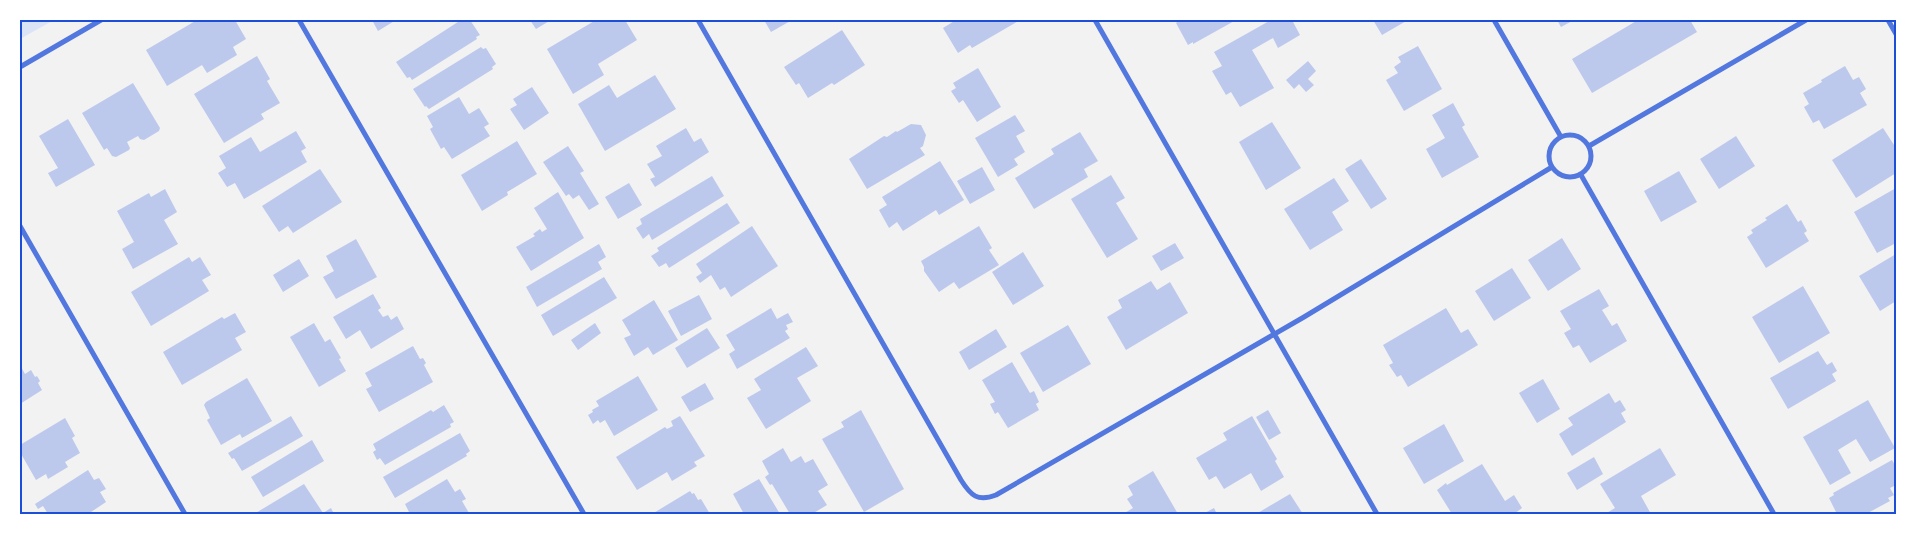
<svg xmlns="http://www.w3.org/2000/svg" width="1916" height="534" font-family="'Exo 2',sans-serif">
<rect width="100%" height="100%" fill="#f2f2f2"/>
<!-- green -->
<path fill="#dbe4f7" d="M20,20H54L20,39Z"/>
<!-- building -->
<path fill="#bdc9ec" d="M197,20H235L246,39L233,47L237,55L207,73L202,65L167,86L146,50Z
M372,20H396L378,31Z
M461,20H470L480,35L476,37L477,39L412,80L410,77L407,78L396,62Z
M530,20H551L536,29Z
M596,20H625L637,40L598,64L604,75L573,94L547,49Z
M764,20H792L771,32Z
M956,20H1020L972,48L970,45L958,53L943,28Z
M1179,20H1236L1193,44V42L1188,45L1176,23Z
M1271,20H1292L1300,35L1278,48L1273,38L1252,50L1274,88L1240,107L1231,92L1226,95L1212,71L1222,66L1214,52Z
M1373,20H1408L1382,35Z
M1557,20H1574L1561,27Z
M1638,20H1690L1697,32L1592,93L1572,59Z
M842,30L865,65L834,85L832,83L808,98L799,83L796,85L784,67Z
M1418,46L1442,89L1404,111L1386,80L1398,73L1394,67L1401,62L1398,57Z
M481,47L483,49L486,48L496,64L492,67L493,69L429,109L426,106L425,107L413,89Z
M257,56L270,79L267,81L280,103L261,114L264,119L224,143L194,94Z
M1308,61L1316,71L1308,79L1314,85L1306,92L1299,84L1294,89L1286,80Z
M1845,66L1853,80L1859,77L1866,89L1860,93L1867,105L1824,129L1819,120L1813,123L1804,107L1809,104L1803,93L1822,82L1821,80Z
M978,68L1001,107L977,122L963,100L959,103L951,91L956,88L953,83Z
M655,75L676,109L605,151L578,104L609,85L617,98Z
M133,83L160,128L159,131L144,140L140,139L138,136L127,142L130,148L129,150L116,157L112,156L107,148L104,150L82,113Z
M532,87L549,113L524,130L510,109L517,105L513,99Z
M459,97L469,114L479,108L489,124L484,127L490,136L452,159L444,147L441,149L430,129L433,127L427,116Z
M1453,103L1465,125L1462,127L1479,157L1442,178L1426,149L1445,138L1432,115Z
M1015,115L1025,131L1016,136L1025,152L1014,159L1018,165L998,177L975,138Z
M68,119L95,165L56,187L48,173L58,168L39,136Z
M1272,122L1301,168L1266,190L1239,142Z
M911,124L921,125L926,135L923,146L920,148L925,155L867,189L849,159L884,136L887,137L896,131L897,132Z
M686,128L694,142L701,138L709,152L655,187L650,179L655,177L647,164L662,156L656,146Z
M1883,128L1896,148V173L1856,198L1832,160Z
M296,131L306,148L301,151L307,162L244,199L235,183L227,187L218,173L226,168L219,156L251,137L260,152Z
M1080,132L1098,161L1084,169L1088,177L1034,209L1015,178L1054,154L1051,149Z
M1736,136L1755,166L1719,189L1700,159Z
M517,141L537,174L507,192L508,195L482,211L461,175Z
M568,146L584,171L580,173L599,204L589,210L579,195L573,199L569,194L566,196L543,162Z
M1361,159L1387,199L1371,209L1345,169Z
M940,161L964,200L939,215L936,210L903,231L897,222L889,228L879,210L887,205L882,197Z
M982,167L995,190L970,204L957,181Z
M320,169L342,202L293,233L288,226L279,232L262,206Z
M1679,171L1697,202L1661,222L1644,191Z
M1111,175L1125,198L1116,203L1138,239L1107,258L1071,199Z
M712,176L724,196L652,240L649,234L643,239L636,228L642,224L640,219Z
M1334,178L1349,201L1332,212L1343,230L1310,250L1284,209Z
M629,183L642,205L618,219L605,197Z
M1896,188V243L1877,253L1854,212Z
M165,189L177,212L164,220L178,244L133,269L122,249L134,242L117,211L149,193L151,197Z
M558,192L584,238L531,271L516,247L535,236L533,234L540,229L542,232L547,229L534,208Z
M727,203L740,223L669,268L666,263L659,267L651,256L659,251L657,248Z
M1787,204L1798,222L1801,220L1807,231L1804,233L1809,241L1766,268L1747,237L1753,233L1751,230L1767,220L1765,218Z
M752,226L778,266L731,297L725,287L720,290L711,275L700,283L696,277L702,273L696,264Z
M979,226L992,248L989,250L999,265L959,289L954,282L939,292L924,271V267L921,261Z
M1562,238L1581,269L1548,291L1528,260Z
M356,239L377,277L336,299L323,277L334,271L326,256Z
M1175,243L1184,258L1161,271L1152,256Z
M599,244L606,257L598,262L602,269L537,307L526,287Z
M1023,252L1044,286L1013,305L992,272Z
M1896,254V301L1880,311L1859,276Z
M189,257L192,262L200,257L211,275L202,280L209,291L151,326L131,292Z
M299,259L309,276L283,292L273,275Z
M1512,268L1531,298L1494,321L1475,291Z
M604,277L617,298L553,336L541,315Z
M1151,281L1157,290L1170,282L1188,313L1126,350L1107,317L1122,308L1118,300Z
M1803,286L1830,333L1779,363L1752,317Z
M1599,289L1609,306L1602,310L1612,326L1617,323L1627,341L1590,363L1579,345L1573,348L1564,333L1571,329L1560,311Z
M373,294L381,308L378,310L383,317L388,315L391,320L397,316L404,329L371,349L360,330L346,339L333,317Z
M699,295L712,319L681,336L668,311Z
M654,300L678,340L653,355L648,347L634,356L624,338L631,335L622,320Z
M771,308L777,319L788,313L793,322L786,325L788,329L785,331L790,338L737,369L729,354L735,350L726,335Z
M1446,308L1461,333L1468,329L1478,345L1408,387L1401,375L1397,377L1389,365L1393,363L1383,345Z
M235,313L246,332L235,338L242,350L182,385L163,352L222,317L224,319Z
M314,323L325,342L330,339L341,358L339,359L346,371L319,387L290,337Z
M595,323L601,333L578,350L571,340Z
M1068,325L1091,364L1043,392L1020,353Z
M707,328L720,348L687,368L675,348Z
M996,329L1007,347L969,370L959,352Z
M413,346L420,359L423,358L426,363L424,365L433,382L379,412L366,389L372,386L365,373Z
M806,347L818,366L797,378L811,401L766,429L747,398L761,390L754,379Z
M1818,351L1827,365L1832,362L1837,371L1832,374L1836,381L1788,409L1770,378Z
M1012,362L1030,393L1034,391L1039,402L1036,404L1039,410L1008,428L998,412L995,414L990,404L995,402L982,380Z
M20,365L25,374L31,370L35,377L37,376L40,381L38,383L42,390L20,404Z
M638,376L658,410L614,436L605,420L600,423L598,420L593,424L588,415L593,412L592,410L599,406L596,401Z
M247,378L272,421L242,438L240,434L221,445L207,420L210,418L204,405L206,402Z
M1543,379L1560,409L1537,423L1519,393Z
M705,383L714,399L690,412L681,397Z
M1609,393L1615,403L1620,400L1626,410L1621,413L1626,422L1572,456L1559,434L1573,425L1568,418Z
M1868,400L1895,448L1870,462L1856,439L1838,450L1851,473L1830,485L1803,437Z
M444,405L454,422L450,424L451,427L385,465L380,458L377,460L373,452L376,450L373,444L431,410L433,412Z
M861,410L904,489L864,512L822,439L844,427L841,422Z
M1268,410L1281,433L1269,440L1256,417Z
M291,416L303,436L242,471L234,458L232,459L228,453Z
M680,416L705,456L694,462L697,466L672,481L667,472L637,490L616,457L665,427L667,429L673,426L671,421Z
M1252,416L1277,459L1275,461L1284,477L1261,491L1251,473L1224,489L1216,476L1209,480L1196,458L1227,440L1223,433Z
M65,418L75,436L72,438L80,453L65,462L68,467L48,479L46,474L36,480L20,452V445Z
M1444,424L1464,461L1424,484L1403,448Z
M460,433L470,451L466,454L467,456L395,498L383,477Z
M312,440L324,461L263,497L251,477Z
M783,448L791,462L801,456L805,463L813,459L828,485L818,491L827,505L812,514H790L772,484L770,485L765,477L769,474L762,461Z
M1660,448L1676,475L1641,496L1651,514H1605L1615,508L1600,484Z
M1594,457L1603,474L1577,490L1567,473Z
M1892,460L1896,467V485L1890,488L1894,495L1888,498L1890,501L1866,514H1837L1829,498L1834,495L1833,493Z
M1482,464L1505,501L1514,495L1522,508L1514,514H1452L1437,490L1446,483L1447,485Z
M88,470L94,480L99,478L106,489L100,492L106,502L88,514H48L43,506L38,509L35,504Z
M1153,471L1178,514H1123L1133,508L1127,499L1133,495L1128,486Z
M447,479L455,492L460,489L466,499L462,501L469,513L410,514L405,504Z
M759,479L780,514H744L733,494Z
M304,484L323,513L331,508L334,514H254Z
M690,491L692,494L694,493L698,500L701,499L710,514H652Z
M1290,494L1303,514H1256Z
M1214,508L1217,514H1203Z"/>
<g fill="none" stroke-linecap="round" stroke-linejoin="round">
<!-- minor -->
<path stroke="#5277de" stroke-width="5" d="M299,20L584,514
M698,20L961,480C971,496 978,502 996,495L1304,317L1552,167
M1095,20L1377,514
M1494,20L1561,137
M1888,20L1896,34
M20,67L101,20
M1549 156a21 21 0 1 1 42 0a21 21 0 1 1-42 0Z
M1589,146L1806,20
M1581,175L1774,514
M20,226L185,514"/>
</g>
<!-- border -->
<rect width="1916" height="534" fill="none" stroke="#ffffff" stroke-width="42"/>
<rect x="21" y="21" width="1874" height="492" fill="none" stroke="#1d4ed8" stroke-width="2"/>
</svg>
